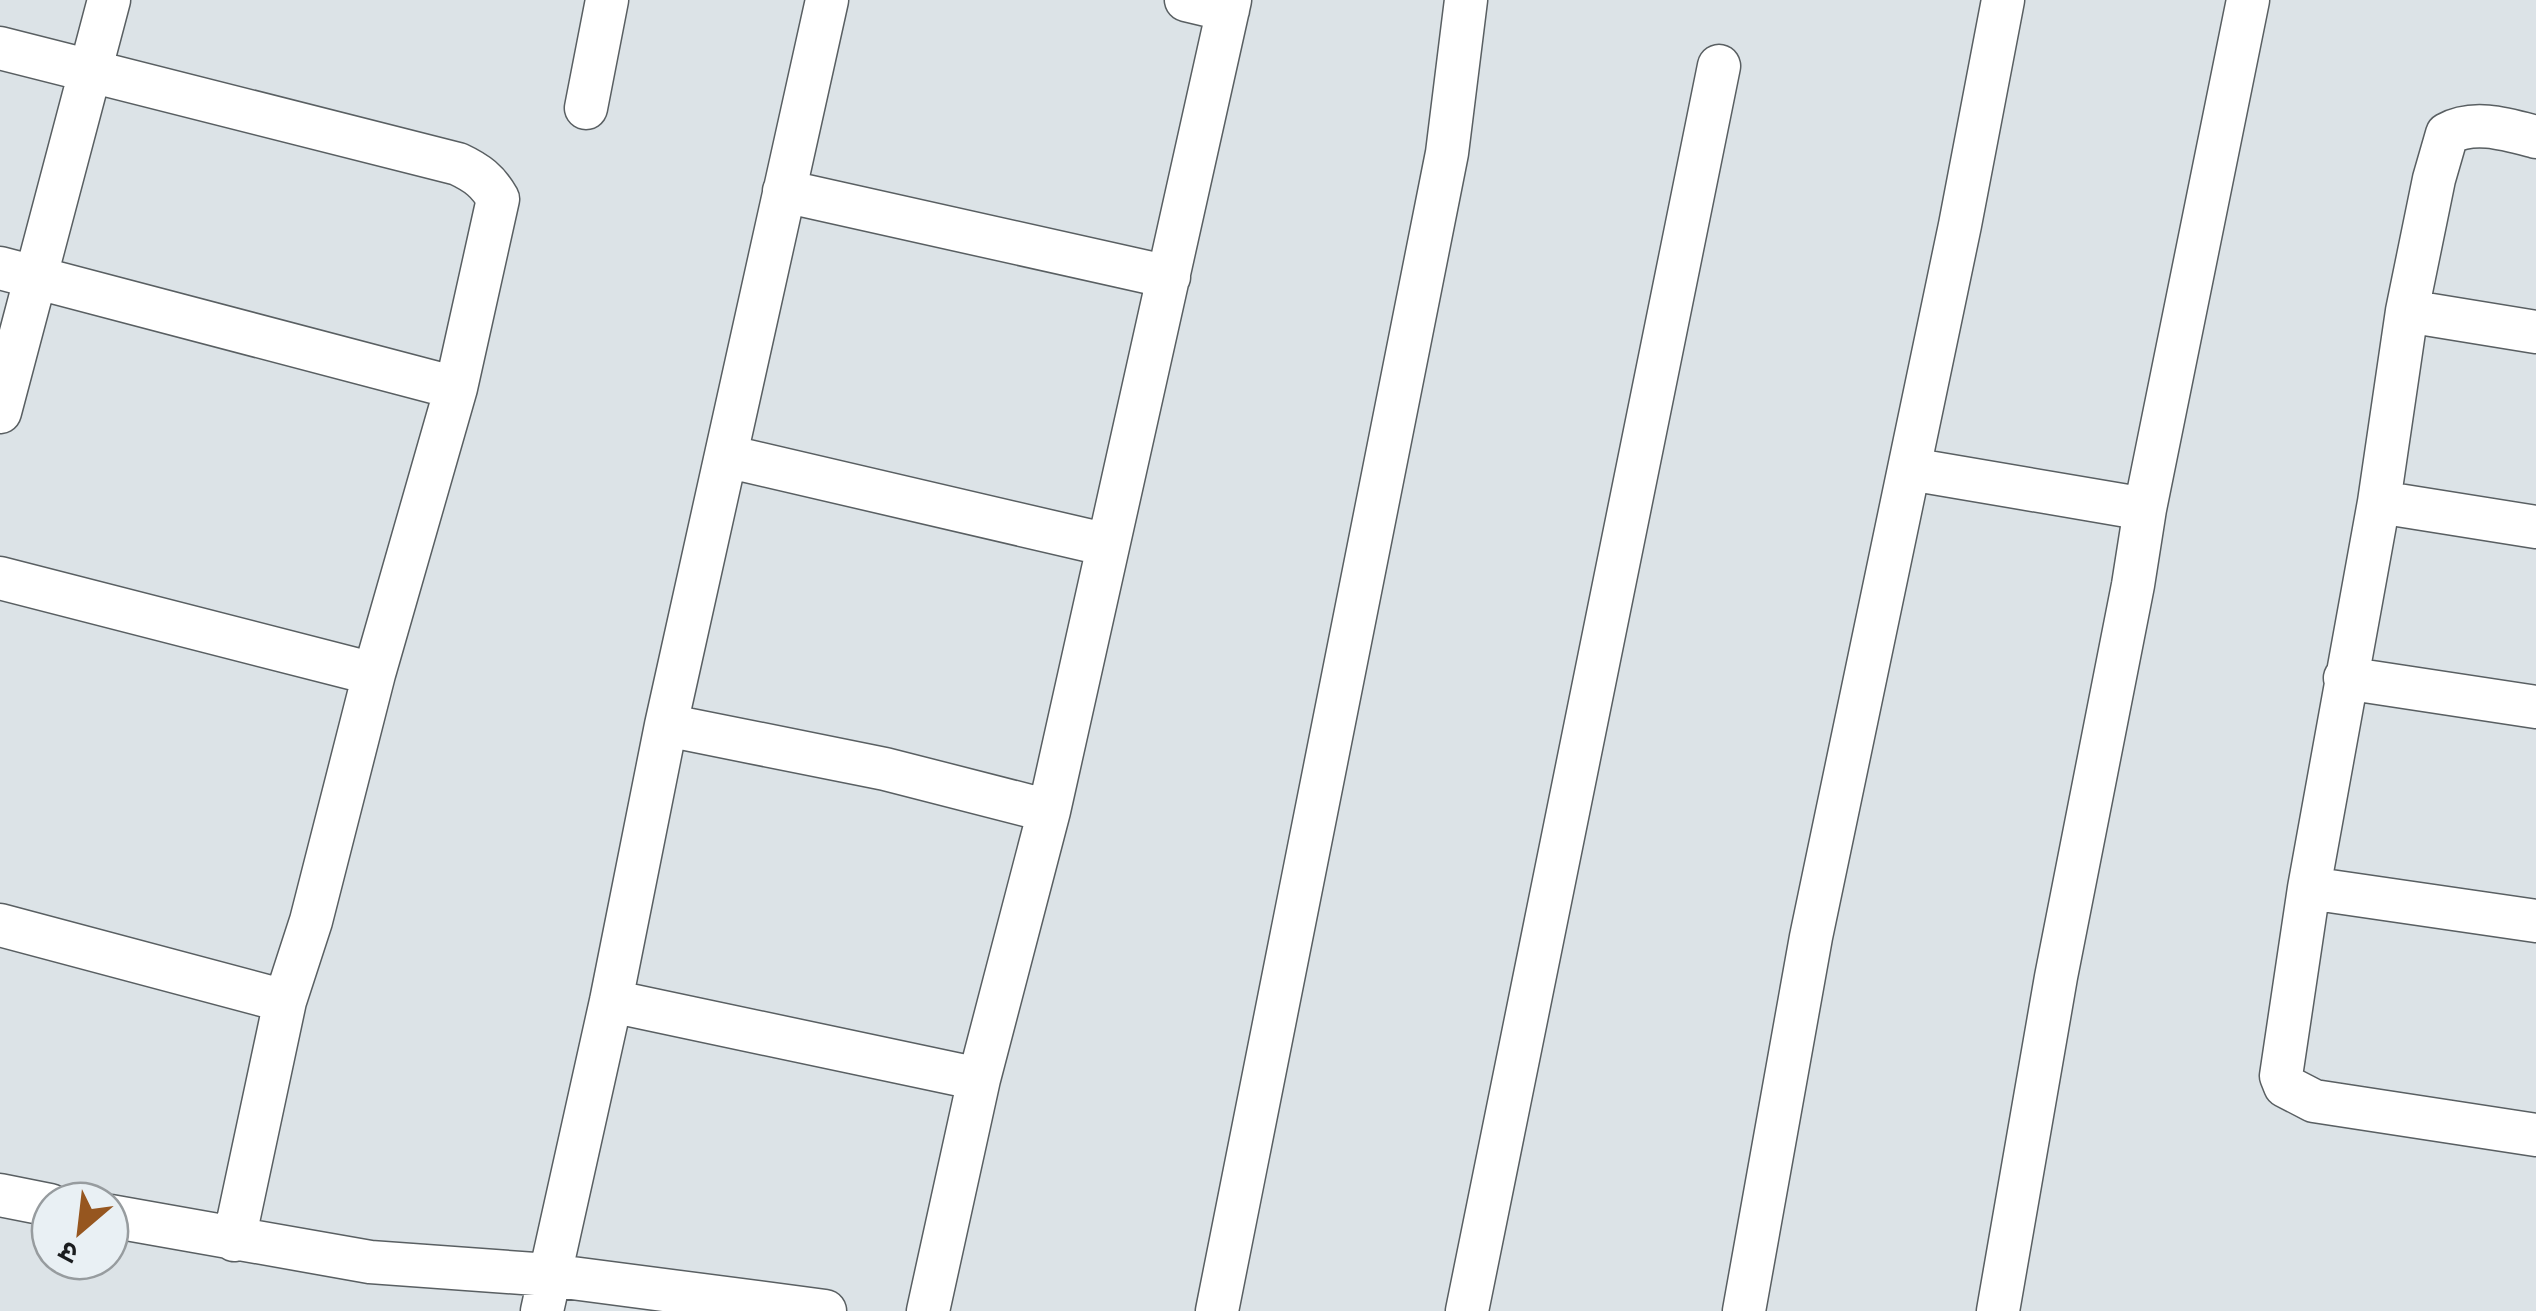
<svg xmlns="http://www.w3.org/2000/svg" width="2536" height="1311" font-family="Signika,'Noto Sans Devanagari',sans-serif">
<rect width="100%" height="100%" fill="#dce3e7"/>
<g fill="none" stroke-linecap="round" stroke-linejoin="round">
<defs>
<path id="minor" d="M1186,0L1228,10
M0,48L458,164C477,173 488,181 498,199L456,388L374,674L311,921L285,1001L234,1240
M586,108L607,0
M2536,137C2506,129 2474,119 2447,134L2434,179L2407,311L2379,502L2309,888L2281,1076L2285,1086L2314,1101L2536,1135
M784,191L1169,277
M0,268L456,388
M2407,311L2536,332
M0,412L109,0
M726,456L1108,545
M1910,469L2145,509
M2379,502L2536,527
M0,578L374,674
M2345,678L2536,707
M666,725L885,769L1049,811
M2309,888L2536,921
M0,925L285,1001
M611,1001L979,1079
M0,1195L50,1205
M110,1216L370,1262L549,1275L825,1311
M542,1311L611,1001L666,725L827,0
M928,1311L979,1079L1049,811L1230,0
M1217,1311L1447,153L1466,0
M1467,1311L1719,66
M1744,1311L1811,937L1960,225L2003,0
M1998,1311L2056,977L2133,585L2145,509L2248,0"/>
</defs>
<!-- minor casing -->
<use href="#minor" stroke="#595f62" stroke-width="45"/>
<!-- minor -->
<use href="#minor" stroke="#fff" stroke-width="42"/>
</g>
<!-- north arrow -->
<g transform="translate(80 1231) rotate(208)"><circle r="48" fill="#e9f0f4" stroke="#979c9f" stroke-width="2.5"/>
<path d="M0-8L18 38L0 25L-18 38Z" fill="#96561f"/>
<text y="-15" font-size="28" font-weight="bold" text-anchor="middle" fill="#1b1d1f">उ</text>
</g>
</svg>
